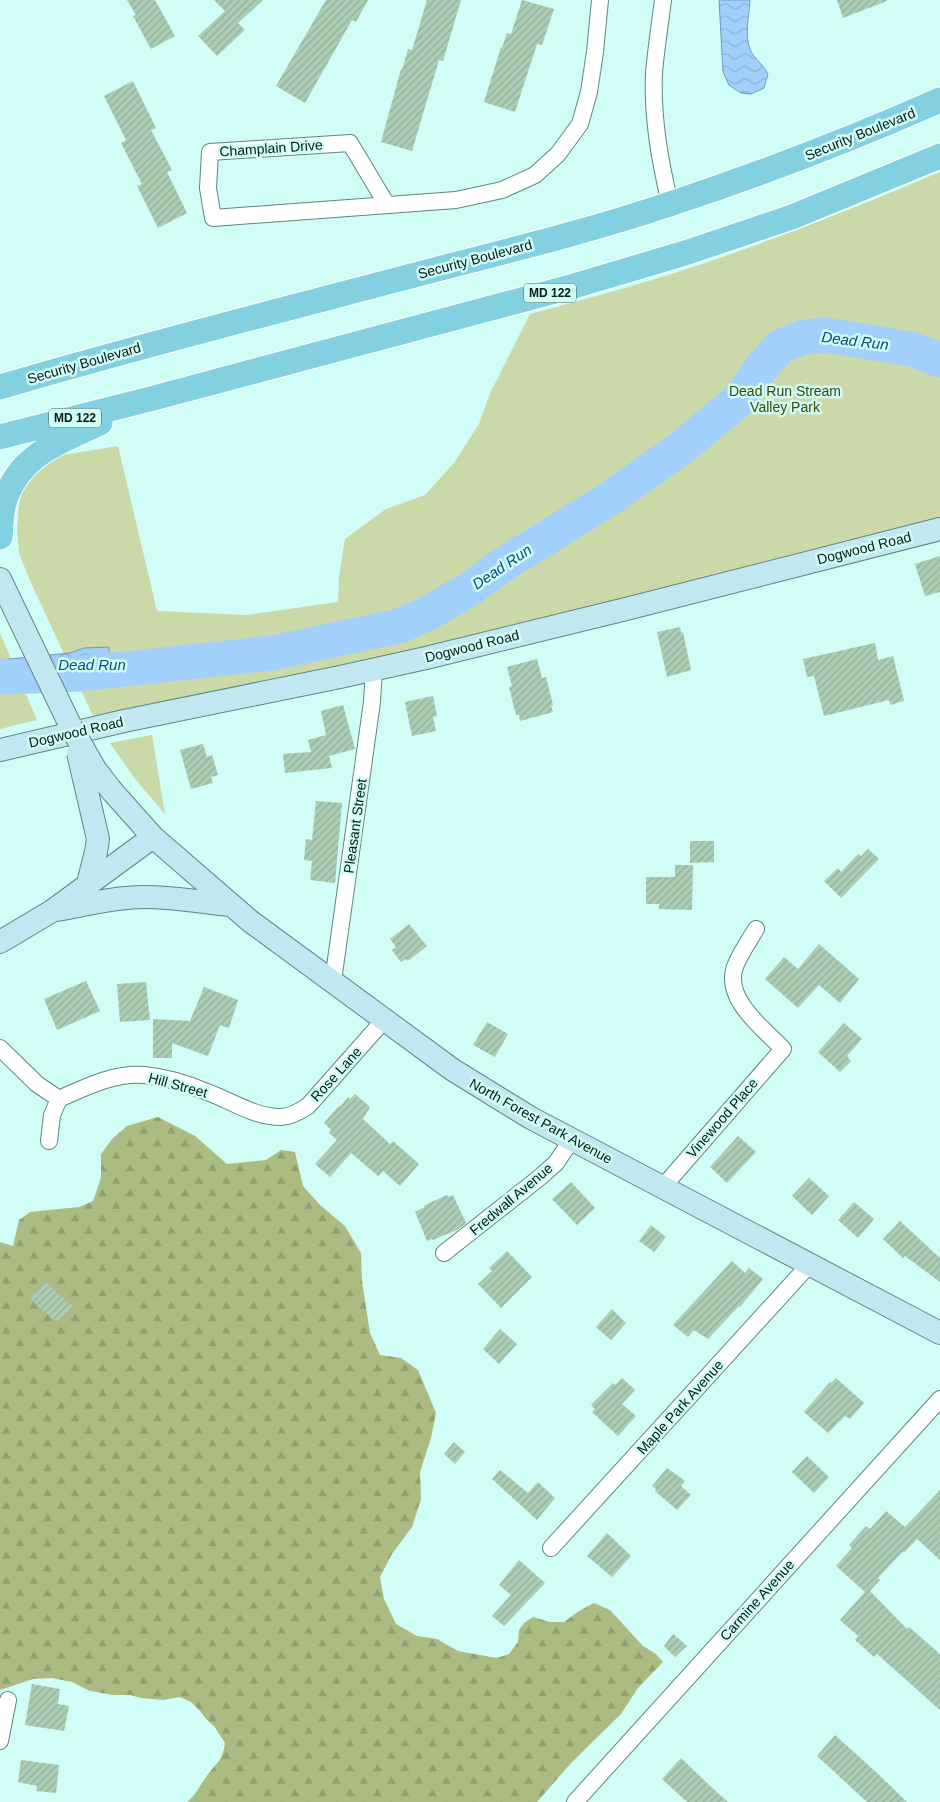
<svg xmlns="http://www.w3.org/2000/svg" width="940" height="1802" font-family="Helvetica,sans-serif">
<defs>
<pattern id="forest-firs" width="22" height="20" patternUnits="userSpaceOnUse" patternTransform="scale(1.25)"><rect width="22" height="20" fill="#acbb82"/><path d="M5 1l3.5 6h-7zM16 11l3.5 6h-7z" fill="#92a070"/></pattern>
<pattern id="water-waves" width="16" height="10" patternUnits="userSpaceOnUse" patternTransform="scale(1.25)"><rect width="16" height="10" fill="#a2d0fd"/><path d="M0 5q4-4 8 0t8 0" fill="none" stroke="#8ab2d8"/></pattern>
<pattern id="building-hatch" width="6" height="6" patternUnits="userSpaceOnUse" patternTransform="scale(1.25)"><rect width="6" height="6" fill="#adccb4"/><path d="M-1 1l2-2M0 6l6-6M5 7l2-2" fill="none" stroke="#93af9a"/></pattern>
</defs>
<rect width="100%" height="100%" fill="#d0fdf5"/>
<!-- forest -->
<path fill="url(#forest-firs)" d="M158,1117L195,1136L227,1164L266,1160L281,1150L295,1152L303,1186L320,1205L345,1226L361,1253L362,1281L370,1333L380,1355L401,1358L418,1370L436,1413L431,1438L420,1472L421,1499L412,1527L392,1554L380,1577L384,1599L396,1624L417,1636L437,1639L458,1651L497,1658L509,1654L518,1642L519,1630L524,1623L533,1617L550,1622H564L579,1611L594,1603L610,1610L643,1646L656,1654L663,1662L638,1688L621,1714L571,1763L537,1802H187C197,1794 201,1783 209,1773C219,1760 222,1761 225,1743L214,1726L206,1719L200,1711L191,1702L180,1697L163,1700L141,1698L130,1695H113L90,1691L72,1682L52,1678L33,1679L0,1690V1242L13,1246L19,1220L30,1212L79,1207L93,1201L101,1178V1154L113,1138L127,1126Z"/>
<!-- green -->
<path fill="#cbd8a7" d="M940,172V520L674,588L288,679L166,701L93,716L31,583L19,553L17,529L19,506L21,492L29,477L51,457L118,446L157,611L247,615L338,602L339,576L345,539L386,509L425,495L454,463L479,424L491,391L530,314C587,299 645,283 702,264C782,237 862,205 940,172Z
M0,633L37,720L0,729Z
M152,735L165,814L136,780L110,743Z"/>
<!-- water -->
<path fill="url(#water-waves)" stroke="#7499b8" d="M719,0H750C749,18 743,39 753,55C758,61 764,66 768,74L764,88L751,94L741,93L729,85L723,72Z
M109,647L110,682L16,685L0,682V660L70,653L84,648Z"/>
<g fill="none" stroke-linecap="round" stroke-linejoin="round">
<!-- river -->
<path stroke="#a2d0fd" stroke-width="35" d="M0,676L9,677L78,674L272,653L399,626L427,614L471,588L501,566L609,499L681,448L741,398L761,368L781,346L804,337L826,335L911,349L940,360"/>
</g>
<!-- building -->
<path fill="url(#building-hatch)" d="M127,0H155L175,36L151,49L133,16L136,15Z
M214,0H263L238,23L245,30L217,56L198,36L225,11Z
M326,0H368L356,22L352,20L305,103L276,86Z
M427,0H461L443,61L439,60L412,151L381,142L401,69L402,70L408,49L412,50Z
M522,0L554,9L542,45L537,44L515,112L484,102L501,47L502,48L507,33L511,34Z
M837,0H887V1L843,18Z
M133,81L156,128L151,130L172,170L167,172L187,213L158,228L137,186L142,184L121,143L126,140L104,96Z
M940,556V592L925,596L915,564Z
M680,627L681,633L683,632L691,670L667,677L657,632Z
M875,643L878,660L893,656L904,701L890,705L889,700L824,716L814,676L807,677L803,659Z
M537,659L542,678L546,677L553,705L551,706L553,712L520,721L519,715H516L509,687L512,686L507,667Z
M433,696L437,716L433,717L436,731L412,736L405,702Z
M343,705L355,749L329,756L332,768L285,773L283,754L311,752L308,740L326,735L321,711Z
M203,744L207,757L212,755L218,775L211,777L213,783L191,789L180,750Z
M316,801L342,803L335,883L310,880L312,861L304,860L306,839L312,840Z
M690,841H714V862L690,863Z
M868,849L879,859L841,898L824,881L838,868L841,872L858,854L861,856Z
M675,865H693L692,910L659,909V904H646V877H675Z
M409,924L427,946L408,961L406,959L401,962L392,950L396,947L390,939Z
M819,944L859,979L840,1003L819,985L798,1008L765,979L784,957L798,969Z
M86,981L100,1011L57,1030L44,999Z
M146,982L150,1020L120,1022L117,984Z
M204,987L238,1000L229,1028L220,1025L208,1056L172,1043V1058H153V1019L190,1021Z
M487,1022L508,1034L495,1057L473,1045Z
M844,1023L862,1039L847,1056L851,1061L840,1072L818,1052Z
M355,1094L370,1107L363,1119L390,1144L393,1141L419,1164L400,1186L383,1171L378,1176L351,1153L330,1177L315,1164L337,1140L329,1133L331,1130L324,1123L339,1106L340,1107L348,1097L350,1099Z
M738,1136L756,1152L727,1183L710,1167Z
M809,1178L829,1196L812,1215L792,1196Z
M571,1182L595,1208L577,1225L552,1199Z
M447,1195L448,1197L453,1195L466,1223L457,1230L433,1240L432,1239L427,1241L415,1212L425,1207L423,1206Z
M854,1202L874,1219L858,1238L838,1220Z
M900,1221L940,1258V1282L905,1256L903,1258L883,1239Z
M651,1225L666,1237L654,1252L639,1241Z
M507,1251L532,1277L501,1308L478,1284L492,1271L489,1268Z
M732,1261L745,1273L749,1268L763,1279L740,1307L739,1306L708,1339L694,1330L688,1337L673,1325Z
M45,1281L73,1307L59,1322L54,1318L53,1319L29,1298Z
M612,1309L626,1323L611,1340L596,1327Z
M500,1329L517,1344L499,1364L483,1349Z
M622,1378L635,1390L622,1404L636,1416L618,1436L592,1412L595,1409L591,1405L613,1383L615,1385Z
M836,1378L864,1403L850,1419L845,1416L828,1433L804,1412L830,1382L831,1383Z
M454,1442L465,1452L455,1464L444,1454Z
M807,1456L829,1477L814,1493L792,1472Z
M667,1468L685,1481L681,1486L691,1495L677,1510L655,1491L656,1489L652,1486Z
M500,1470L528,1493L538,1482L555,1498L537,1520L492,1479Z
M940,1490V1560L917,1539L904,1553L903,1551L878,1578L880,1580L870,1591L907,1629L909,1627L940,1654V1710L877,1654L874,1657L855,1640L858,1636L840,1620L865,1592L836,1566L852,1548L849,1545L866,1526L870,1529L886,1511L905,1527Z
M607,1533L631,1556L612,1577L587,1556Z
M519,1560L545,1583L504,1626L492,1616L511,1595L499,1585Z
M673,1634L687,1646L675,1657L664,1646Z
M32,1684L60,1689L58,1704L69,1706L64,1731L25,1725Z
M835,1735L877,1773L907,1802H867L817,1756Z
M681,1758L708,1784L728,1802H687L662,1779Z
M21,1760L59,1765L56,1793L36,1791L37,1786L18,1782Z"/>
<g fill="none" stroke-linecap="round" stroke-linejoin="round">
<defs>
<path id="street" d="M663,0C660,24 656,49 654,73C652,118 660,161 670,204
M387,205L350,143L210,152L208,188L213,218L456,200L502,190L535,175L558,154L580,124L589,92L595,52L600,0
M333,981L372,702L374,670
M0,1048L37,1084L59,1099
M49,1141L52,1115L59,1099C86,1087 113,1073 144,1075C165,1077 188,1084 207,1092C230,1100 254,1117 280,1117C290,1117 299,1112 308,1106L385,1019
M662,1188L783,1049C764,1029 726,1001 734,970C737,958 749,941 756,929
M444,1253L539,1178L556,1163L572,1139
M551,1548L809,1265
M0,1741L8,1700
M575,1802L940,1399"/>
<path id="secondary" d="M0,579L71,727
M0,750L124,721L340,677L426,658L626,609L940,529
M112,791L153,837L250,921L453,1070L531,1118L940,1333
M88,883L96,852L98,839L88,796
M56,910C85,905 115,897 144,897C173,897 202,902 230,905
M0,942L52,911L153,837"/>
<path id="primary" d="M0,387C142,345 286,309 430,271C511,250 593,230 673,203C763,173 852,139 940,100
M0,437L150,399L574,286L685,253L792,217L940,156
M0,537C1,526 1,514 4,503C18,455 59,442 100,423"/>
</defs>
<!-- street casing -->
<use href="#street" stroke="#5e8781" stroke-width="18"/>
<!-- secondary casing -->
<use href="#secondary" stroke="#5e8781" stroke-width="24"/>
<!-- primary casing -->
<use href="#primary" stroke="#fff" stroke-width="27"/>
<!-- street -->
<use href="#street" stroke="#fff" stroke-width="16"/>
<!-- secondary -->
<use href="#secondary" stroke="#c1e8f0" stroke-width="22"/>
<!-- primary -->
<use href="#primary" stroke="#83d0e1" stroke-width="25"/>
<defs>
<path id="secondary-bridge" d="M71,727L95,769L112,791
M78,753L88,796"/>
</defs>
<!-- secondary-bridge casing -->
<use href="#secondary-bridge" stroke="#5e8781" stroke-width="24" stroke-linecap="butt"/>
<!-- secondary-bridge -->
<use href="#secondary-bridge" stroke="#c1e8f0" stroke-width="22"/>
</g>
<g text-anchor="middle" stroke-width="5" stroke-linejoin="round" paint-order="stroke">
<!-- shield labels -->
<g fill="#d0fdf5" stroke="#445d5a" stroke-width="1">
<rect x="524" y="283.5" width="52" height="19" rx="4"/>
<rect x="49" y="408.5" width="52" height="19" rx="4"/>
</g>
<g font-size="12" font-weight="bold" fill="#081917">
<text x="550" y="297">MD 122</text>
<text x="75" y="422">MD 122</text>
</g>
<!-- street labels -->
<g font-size="14" fill="#081917" stroke="#d0fdf5">
<text transform="translate(860 134) rotate(-22)" y="5">Security Boulevard</text>
<text transform="translate(271 148) rotate(-4)" y="5">Champlain Drive</text>
<text transform="translate(475 259) rotate(-15)" y="5">Security Boulevard</text>
<text transform="translate(84 363) rotate(-16)" y="5">Security Boulevard</text>
<text transform="translate(864 548) rotate(-14)" y="5">Dogwood Road</text>
<text transform="translate(472 646) rotate(-14)" y="5">Dogwood Road</text>
<text transform="translate(76 732) rotate(-13)" y="5">Dogwood Road</text>
<text transform="translate(355 826) rotate(-82)" y="5">Pleasant Street</text>
<text transform="translate(336 1074) rotate(-48)" y="5">Rose Lane</text>
<text transform="translate(178 1085) rotate(15)" y="5">Hill Street</text>
<text transform="translate(722 1118) rotate(-49)" y="5">Vinewood Place</text>
<text transform="translate(541 1121) rotate(29)" y="5">North Forest Park Avenue</text>
<text transform="translate(511 1199) rotate(-40)" y="5">Fredwall Avenue</text>
<text transform="translate(680 1407) rotate(-48)" y="5">Maple Park Avenue</text>
<text transform="translate(757 1600) rotate(-48)" y="5">Carmine Avenue</text>
</g>
<!-- park labels -->
<g font-size="14" fill="#3d4804" stroke="#d0fdf5">
<text x="785" y="396">Dead Run Stream<tspan x="785" dy="16">Valley Park</tspan></text>
</g>
<!-- water labels -->
<g font-size="15" font-style="italic" fill="#034c82" stroke="#d0fdf5">
<text transform="translate(855 341) rotate(7)" y="5">Dead Run</text>
<text transform="translate(502 567) rotate(-34)" y="5">Dead Run</text>
<text x="92" y="670">Dead Run</text>
</g>
</g>
</svg>
